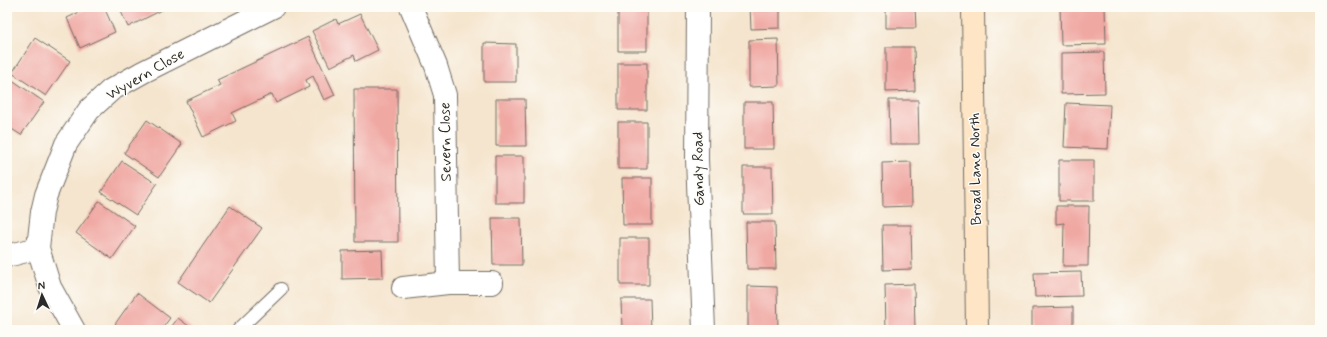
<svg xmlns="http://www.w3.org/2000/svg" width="1327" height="337" font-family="Mynerve,sans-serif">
<rect width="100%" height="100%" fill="#fdfcf7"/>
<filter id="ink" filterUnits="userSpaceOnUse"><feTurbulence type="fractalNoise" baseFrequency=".025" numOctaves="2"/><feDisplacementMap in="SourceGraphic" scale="8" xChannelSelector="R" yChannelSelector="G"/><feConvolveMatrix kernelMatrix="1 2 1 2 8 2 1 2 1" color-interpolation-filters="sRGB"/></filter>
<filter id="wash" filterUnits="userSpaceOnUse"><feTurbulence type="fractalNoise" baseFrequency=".012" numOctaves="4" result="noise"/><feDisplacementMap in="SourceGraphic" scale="16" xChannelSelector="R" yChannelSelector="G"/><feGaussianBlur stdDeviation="0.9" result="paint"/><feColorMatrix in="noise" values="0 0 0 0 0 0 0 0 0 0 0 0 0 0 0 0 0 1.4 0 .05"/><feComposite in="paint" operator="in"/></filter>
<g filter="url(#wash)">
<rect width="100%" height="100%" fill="#f5e5ce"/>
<g id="blocks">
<!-- building -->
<path fill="#f0a8a3" d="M90,7H104L115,32L80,48L67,18Z
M119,7H166V8L128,27Z
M618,7H647V51H618Z
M750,7H780V28L751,29Z
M886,7H915L916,28H886Z
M1060,7H1105L1106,44L1061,45Z
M360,14L378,50L356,61L354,55L330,67L312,31L336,19L338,24Z
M308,37L335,95L324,100L313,76L306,80L309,87L276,103L272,94L232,113L236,121L203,137L186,101L220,85L217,80Z
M35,38L70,61L46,96L12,73Z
M778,39L779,86L749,87V40Z
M484,43L516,44V82H484Z
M886,47H914L915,91L886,92Z
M1104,52L1105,93L1061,94V53Z
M618,63H647V110H618Z
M8,77L44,102L21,135L7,126Z
M354,89H397L398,242H355Z
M496,99H525L526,146H496Z
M889,100H918L919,144H890Z
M744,102H773L774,149H744Z
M1066,103L1110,105L1108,149L1064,147Z
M147,120L182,144L159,177L124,153Z
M618,122H647V169H618Z
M495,156H524V203H495Z
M1059,160H1094V201H1059Z
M122,161L157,184L136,215L101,192Z
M911,162L912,206L883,207L882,163Z
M743,167H772L773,214H743Z
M622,178H652V225H623Z
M99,201L135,226L112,259L76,233Z
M230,206L262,228L209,303L178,282Z
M1056,206H1089L1088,266H1063L1064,223L1056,224Z
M492,218H521L522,265H493Z
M746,222H775L776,269H747Z
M882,225H911L912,269L883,270Z
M620,238H649V285H620Z
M382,250L383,278L342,279V251Z
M1081,272L1082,296L1035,297L1034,273Z
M914,284L915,330H886L885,285Z
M748,286L777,287L778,330H748Z
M137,293L170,318L161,330H123L115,324Z
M621,299H650L651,330H622Z
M1073,307V330H1032V308Z
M178,318L194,330H169Z"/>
</g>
</g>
<g filter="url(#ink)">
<use href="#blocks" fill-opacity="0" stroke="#726c64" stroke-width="1"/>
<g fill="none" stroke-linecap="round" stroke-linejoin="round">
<defs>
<path id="lane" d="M238,330L281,289"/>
<path id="street" d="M411,7L436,66L445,95L448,283
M698,7L697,159L704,330
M7,256L38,248
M403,288L448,283H492
M74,330L50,287L38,248L42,212L46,195L66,144L89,110L111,90L143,72L273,7"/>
<path id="secondary" d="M973,7L977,330"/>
</defs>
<!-- lane casing -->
<use href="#lane" stroke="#726c64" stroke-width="14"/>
<!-- street casing -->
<use href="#street" stroke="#726c64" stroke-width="24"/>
<!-- secondary casing -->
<use href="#secondary" stroke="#726c64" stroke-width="24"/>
<!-- lane -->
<use href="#lane" stroke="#fff" stroke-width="12"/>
<!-- street -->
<use href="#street" stroke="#fff" stroke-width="22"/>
<!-- secondary -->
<use href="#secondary" stroke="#fde5c5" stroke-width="22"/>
</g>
</g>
<g text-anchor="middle" stroke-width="3" stroke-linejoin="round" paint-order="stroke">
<!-- street labels -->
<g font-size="15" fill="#2b2b2b" stroke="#fdfcf7">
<text transform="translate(145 74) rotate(-30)" y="5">Wyvern Close</text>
<text transform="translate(445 142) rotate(-91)" y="5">Severn Close</text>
<text transform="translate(698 169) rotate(-91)" y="5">Gandy Road</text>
<text transform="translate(975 169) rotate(-91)" y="5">Broad Lane North</text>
</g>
</g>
<!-- margin -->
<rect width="1327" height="337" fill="none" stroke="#fdfcf7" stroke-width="24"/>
<!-- north arrow -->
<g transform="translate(42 295) rotate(356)" stroke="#fdfcf7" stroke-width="3" paint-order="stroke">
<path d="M0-3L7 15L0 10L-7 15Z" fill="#2b2b2b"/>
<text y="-6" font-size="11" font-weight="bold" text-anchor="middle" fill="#2b2b2b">N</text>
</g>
</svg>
